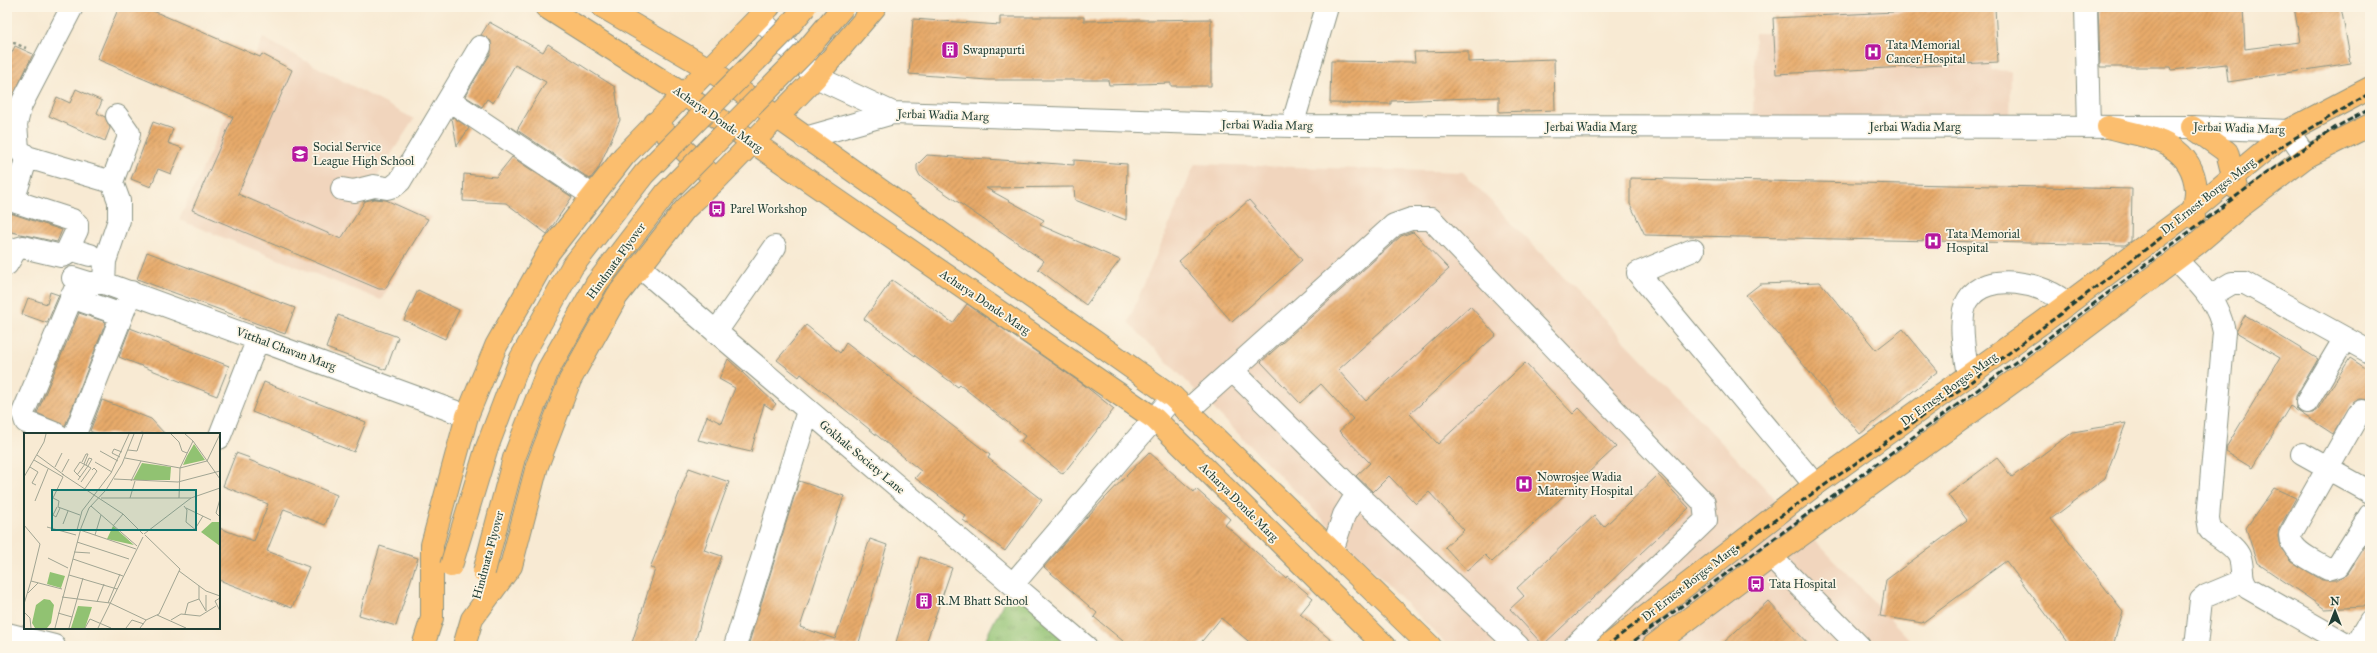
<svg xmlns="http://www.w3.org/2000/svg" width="2377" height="653" font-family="'IM FELL Great Primer',serif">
<defs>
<pattern id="park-tufts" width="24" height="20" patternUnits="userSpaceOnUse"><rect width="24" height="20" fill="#91c272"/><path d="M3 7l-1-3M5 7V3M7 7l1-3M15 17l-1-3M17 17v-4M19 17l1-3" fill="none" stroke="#769f5e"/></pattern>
<pattern id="building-hatch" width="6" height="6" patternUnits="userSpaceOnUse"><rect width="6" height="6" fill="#e7aa6b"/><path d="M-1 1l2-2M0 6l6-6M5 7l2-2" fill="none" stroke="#bb8c59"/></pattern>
</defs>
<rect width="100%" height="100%" fill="#fcf5e5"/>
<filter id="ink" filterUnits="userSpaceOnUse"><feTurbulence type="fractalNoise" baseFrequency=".025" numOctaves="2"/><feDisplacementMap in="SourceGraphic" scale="8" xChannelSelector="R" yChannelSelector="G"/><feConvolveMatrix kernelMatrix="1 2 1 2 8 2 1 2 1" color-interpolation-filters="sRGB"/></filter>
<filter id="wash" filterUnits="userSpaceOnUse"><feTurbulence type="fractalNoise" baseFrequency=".012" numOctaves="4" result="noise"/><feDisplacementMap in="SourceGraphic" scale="16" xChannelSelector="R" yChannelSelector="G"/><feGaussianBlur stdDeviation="0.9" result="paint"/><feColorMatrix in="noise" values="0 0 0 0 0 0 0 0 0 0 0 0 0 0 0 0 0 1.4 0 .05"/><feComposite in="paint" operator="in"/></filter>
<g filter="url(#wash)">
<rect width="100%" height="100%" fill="#f8ead3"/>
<!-- built -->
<path fill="#f1d5bd" d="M1792,7H1992L1991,70L2011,71L2010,125L1753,121L1755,33H1791Z
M263,38L414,119L368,190L432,217L381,300L179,220Z
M1195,164L1463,172L1916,646H1448L1128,322Z"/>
<!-- park -->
<path fill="url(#park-tufts)" stroke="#588053" d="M1012,585L1076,646H982Z"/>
<g id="blocks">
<!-- building -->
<path fill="url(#building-hatch)" d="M119,7H144L260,57L262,54L292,70L238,194L341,239L365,201L375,199L386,200L428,219L385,289H379L192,210L233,117L97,59Z
M1995,7L1998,62L1776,74L1773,18Z
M2098,7H2243L2245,49L2300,42L2294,7H2341L2351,63L2228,82L2226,64L2172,70L2171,67H2100Z
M1000,17H1084V21L1211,19V86H1171V83L1109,85L1108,80H988L909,74L913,19L1000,25Z
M489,22L543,52L548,44L615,87L620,120L598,169L590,179L517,130L546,82L515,65L493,103L487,99L482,107L465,96L491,53V41L481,35Z
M15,46L33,54L7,109V63Z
M1468,51V62L1554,59L1555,110L1499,112V97L1391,101V104L1330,103L1331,61L1415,62L1414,52Z
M76,89L102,101L97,113L105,117L110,128L105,141L49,116L57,97L70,103Z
M453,117L469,128L457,146L452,118Z
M153,122L173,129L168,143L182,148L171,174L158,169L151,187L131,179Z
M927,155L1074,165V160L1127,164L1126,220L1075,200L1074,187L986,188L1044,220L1040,225L1120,260L1086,305L1038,269L1044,261L920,176L917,170V165Z
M512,157L572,197L547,234L506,203L463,201L464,174L496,177Z
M1630,178L2132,189L2131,241L2125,245L1645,235L1630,204Z
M1249,200L1302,260L1232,322L1179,261Z
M7,212L62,230L57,242L7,231Z
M1413,232L1449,269L1338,370L1366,401L1470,306L1496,335L1410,414L1438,444L1525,363L1573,414L1579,408L1616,447L1492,562L1485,555L1467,571L1445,547L1464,530L1429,492L1416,504L1389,476L1373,492L1356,476L1370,463L1339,431L1353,419L1321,384L1300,403L1261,362L1401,236Z
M147,252L295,308L285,334L137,279Z
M892,280L953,323L967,304L1084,385L1114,409L1063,474L1021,441L1025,436L960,385L958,387L864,319Z
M1820,282L1876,350L1903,329L1938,371L1860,434L1746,295L1760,284Z
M418,290L459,310L445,339L404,320Z
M50,292L59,295L47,323L22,314L28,298L47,304Z
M79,313L106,322L65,426L37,413Z
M338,315L398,337L386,370L326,348Z
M2245,315L2318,359L2296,396V408L2301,413H2313L2318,409L2350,358L2370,371V400L2359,399L2353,402L2333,434L2290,406L2252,468L2226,452L2227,446L2280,358L2236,332Z
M806,325L840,353L846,343L990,455L988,458L1042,500L1005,551L963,520L966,516L915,478L921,471L801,374L799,377L777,360Z
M130,328L229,366L217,396L119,357Z
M728,359L776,404L772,409L764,404L751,452L698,440L707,416L721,423L735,388L719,379Z
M264,382L366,422L354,452L252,412Z
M102,400L151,419L165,434H97L90,431Z
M2126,423L2105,478L2051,519L2123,611L2113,646H2070L2006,561L1922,623L1880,616L1886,580L1967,520L1948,495L1997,458L2012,477L2073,432Z
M1149,452L1194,492L1196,489L1230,519L1225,525L1286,578L1287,576L1313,598L1300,614L1338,646H1254L1221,618L1198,646H1129L1094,617L1097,613L1044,567L1086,518Z
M236,453L250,458L249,460L337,495L325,525L284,509L267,551L309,567L292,608L219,580V528L254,541L268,504L223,486Z
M689,468L729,482L704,550L722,556L708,596L694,646H631L655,569L650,568Z
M1658,475L1689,508L1543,645L1510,609L1524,596L1517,588L1594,516L1604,527Z
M799,481L844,496L800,627L835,639L870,539L887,545L858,646H748Z
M2274,488L2296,498L2279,529L2278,537L2280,547L2291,561L2322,580H2338L2348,573L2370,539V597L2363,607L2325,609L2257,563L2246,528Z
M380,546L418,558L396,626L359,615Z
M920,557L952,568L925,646H895Z
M1768,601L1810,646H1720Z"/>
</g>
</g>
<g filter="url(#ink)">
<use href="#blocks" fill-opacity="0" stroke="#8c9484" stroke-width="1"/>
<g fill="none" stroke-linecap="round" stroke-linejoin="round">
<defs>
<path id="minor" d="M72,7L21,105L16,124L18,149L27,157L112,182L119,201V220L105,261L104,283
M2086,7L2089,127
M759,18L816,77L893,113
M449,100L593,196
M1292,126L1327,7
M805,138L893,113L1292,126L2192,127L2288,131L2306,157
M112,182L128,139L129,133L117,116
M342,189L354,191L374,186L387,188L394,186L400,181L480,47
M7,199L72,220L77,224V230L65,255L61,256L23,247L16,249L7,264
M13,201L27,157
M69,249L90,255
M1693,250L1638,273L1815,485
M2176,260C2198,283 2218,299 2224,332L2208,518L2210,530C2219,538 2236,546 2240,558C2244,570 2239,577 2248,588L2350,646
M640,267L1085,646
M73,278L89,283H104L467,416
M2210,296L2232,283H2245L2370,352
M71,297L122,315
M716,332L775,247
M1232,370L1357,494L1344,515L1332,551
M1968,375C1965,357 1957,316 1968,300C1986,270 2046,283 2067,304
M2307,402L2345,338
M1187,411L1394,225L1411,219H1431L1704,503L1706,520L1575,646
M2370,413L2362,411L2358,415L2290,535C2290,552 2315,561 2328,569L2338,566L2370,515
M56,434L26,422L23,413L79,280
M75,434L131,292
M219,438L258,339
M2302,454L2370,492
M1357,494L1518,646
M1771,557L1859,646
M1013,584L1173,397
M7,634L54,646
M735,646L808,411
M2196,646L2201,600L2206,596L2242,581
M2356,646L2370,622"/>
<path id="major" d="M546,7L683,94L1155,419L1385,646
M603,7L709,69L1173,397L1430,646
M2108,127C2147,137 2192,141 2196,189C2197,199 2192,207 2194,217
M2192,127L2227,152L2236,188
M1608,646L1815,485L2043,322L2193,210L2288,131L2370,88
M1653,646L1771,557L2032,368L2198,243L2240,207L2306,157L2370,125"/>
<path id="highway" d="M655,123L711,175
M423,646L432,618V545L467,416L496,346L549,252L624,156L769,7
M464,646L472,619L511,566L537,466L570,380L617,296L685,209L716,180L816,77L875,7"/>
</defs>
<!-- minor casing -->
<use href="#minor" stroke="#8c9484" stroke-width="24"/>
<!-- major casing -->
<use href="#major" stroke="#8c9484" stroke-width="24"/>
<!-- highway casing -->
<use href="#highway" stroke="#8c9484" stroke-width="24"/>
<!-- path -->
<path stroke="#8c9484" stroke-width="2.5" stroke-dasharray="3 3" stroke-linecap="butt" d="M7,43H14L26,48"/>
<!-- minor -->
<use href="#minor" stroke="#fff" stroke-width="22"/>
<!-- major -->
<use href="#major" stroke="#fbbe6e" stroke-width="22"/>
<!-- highway -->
<use href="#highway" stroke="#fbbe6e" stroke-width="22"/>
<!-- rail -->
<path stroke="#1f3d34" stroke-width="3" stroke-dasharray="6 3" stroke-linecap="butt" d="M1606,646L1737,547L1972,381L2283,145L2370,93
M1627,646L2043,342L2267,173L2336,127L2370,109"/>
<defs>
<path id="highway-bridge" d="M451,566L486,450L521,358L572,267L644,174L784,32L805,7
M484,572L514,458L548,370L597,283L666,193L805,52L843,7"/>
</defs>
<!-- highway-bridge casing -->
<use href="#highway-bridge" stroke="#8c9484" stroke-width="24" stroke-linecap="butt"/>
<!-- highway-bridge -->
<use href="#highway-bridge" stroke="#fbbe6e" stroke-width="22"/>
</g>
</g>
<!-- icons -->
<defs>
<symbol id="building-square" viewBox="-11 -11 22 22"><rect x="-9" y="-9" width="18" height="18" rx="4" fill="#b5179e" stroke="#fcf5e5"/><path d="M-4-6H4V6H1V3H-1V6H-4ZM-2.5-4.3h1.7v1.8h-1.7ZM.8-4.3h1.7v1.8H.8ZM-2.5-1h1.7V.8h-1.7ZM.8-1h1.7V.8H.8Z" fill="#fff"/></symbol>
<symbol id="hospital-square" viewBox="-11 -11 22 22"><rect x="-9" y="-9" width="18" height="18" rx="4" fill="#b5179e" stroke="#fcf5e5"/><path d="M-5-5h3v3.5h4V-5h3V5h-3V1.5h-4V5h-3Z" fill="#fff"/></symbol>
<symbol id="school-square" viewBox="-11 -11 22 22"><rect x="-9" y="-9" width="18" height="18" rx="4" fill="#b5179e" stroke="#fcf5e5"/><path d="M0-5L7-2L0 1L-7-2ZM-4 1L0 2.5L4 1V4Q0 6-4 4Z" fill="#fff"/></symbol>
<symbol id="bus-square" viewBox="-11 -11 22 22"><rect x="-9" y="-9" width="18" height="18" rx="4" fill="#b5179e" stroke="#fcf5e5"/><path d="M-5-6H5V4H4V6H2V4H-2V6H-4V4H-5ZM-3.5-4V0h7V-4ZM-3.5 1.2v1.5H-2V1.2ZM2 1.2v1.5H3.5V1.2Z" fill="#fff"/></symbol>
</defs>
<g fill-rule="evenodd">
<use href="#building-square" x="940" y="40" width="20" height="20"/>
<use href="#hospital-square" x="1863" y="42" width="20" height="20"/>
<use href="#school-square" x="290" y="144" width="20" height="20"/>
<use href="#bus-square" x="707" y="199" width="20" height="20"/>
<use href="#hospital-square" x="1923" y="231" width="20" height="20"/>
<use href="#hospital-square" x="1514" y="474" width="20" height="20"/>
<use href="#bus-square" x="1746" y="574" width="20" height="20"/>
<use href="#building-square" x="914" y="591" width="20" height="20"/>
</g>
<g text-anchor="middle" stroke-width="3.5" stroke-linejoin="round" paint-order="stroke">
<!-- poi labels -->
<g font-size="12" fill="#1f3d34" stroke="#fcf5e5" text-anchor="start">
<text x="1886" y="49">Tata Memorial<tspan x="1886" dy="14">Cancer Hospital</tspan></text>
<text x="963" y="54">Swapnapurti</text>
<text x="313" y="151">Social Service<tspan x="313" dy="14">League High School</tspan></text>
<text x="730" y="213">Parel Workshop</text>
<text x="1946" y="238">Tata Memorial<tspan x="1946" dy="14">Hospital</tspan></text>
<text x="1537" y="481">Nowrosjee Wadia<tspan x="1537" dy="14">Maternity Hospital</tspan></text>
<text x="1769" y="588">Tata Hospital</text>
<text x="937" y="605">R.M Bhatt School</text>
</g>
<!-- street labels -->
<g font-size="12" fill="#1f3d34" stroke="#fcf5e5">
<text transform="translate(943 115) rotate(2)" y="4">Jerbai Wadia Marg</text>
<text transform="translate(718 119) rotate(35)" y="4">Acharya Donde Marg</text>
<text transform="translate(1267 125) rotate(1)" y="4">Jerbai Wadia Marg</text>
<text x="1591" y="131">Jerbai Wadia Marg</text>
<text x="1915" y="131">Jerbai Wadia Marg</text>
<text transform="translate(2239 128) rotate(2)" y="4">Jerbai Wadia Marg</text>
<text transform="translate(2208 196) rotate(-38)" y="4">Dr Ernest Borges Marg</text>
<text transform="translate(616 261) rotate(-54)" y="4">Hindmata Flyover</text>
<text transform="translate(985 302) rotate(34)" y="4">Acharya Donde Marg</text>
<text transform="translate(286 349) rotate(20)" y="4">Vitthal Chavan Marg</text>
<text transform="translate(1949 389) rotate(-36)" y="4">Dr Ernest Borges Marg</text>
<text transform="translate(862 457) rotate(40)" y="4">Gokhale Society Lane</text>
<text transform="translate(1239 502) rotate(45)" y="4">Acharya Donde Marg</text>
<text transform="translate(488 555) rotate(-75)" y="4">Hindmata Flyover</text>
<text transform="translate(1689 583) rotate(-38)" y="4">Dr Ernest Borges Marg</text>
</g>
</g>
<!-- overview -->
<g transform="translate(24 433)">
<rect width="196" height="196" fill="#f8ead3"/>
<path d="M170,11L181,27L159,32L163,23ZM188,89H196V113L177,99ZM89,93L110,112L83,106ZM26,139L41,143L37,155L23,151ZM20,166L26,167L30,172L27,190L23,195H11L8,190L12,172ZM54,173L68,174L61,195H47Z" fill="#91c272"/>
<path d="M118,30L147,34L146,47H109Z" fill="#91c272"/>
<path fill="none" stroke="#a1a593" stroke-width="1" d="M147,1L155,9L158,18L163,20M161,1L169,8L196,46M104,17L113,18L119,1M76,18L94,28M13,22L40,42M96,24L88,20L90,16L98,19M101,25L156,35L183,28L196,1M10,27L39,44L29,65L35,68L34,74M58,29L62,21H64L60,31M71,29L88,39M62,32L65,25L68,26L64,33M6,34L14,39L8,50L12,52M31,34L38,20M38,39L45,26M38,41L99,81L119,101M53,42L61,31M0,44L20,9L22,1M56,44L50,38L56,29L67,35L57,49M90,46L154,49L196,38M54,47L64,33M107,48L117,28M60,57L73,38L70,35L68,37M77,65H167M106,65L111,48M155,65L156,35L169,8M196,66L192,80L196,84M11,68L24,36M67,73L113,113M160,73L163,77L162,89L173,98M33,74L29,82L32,84L36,75M34,74L56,82M162,75L187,87M39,91L44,78M0,92L16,111L7,148L38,156M89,93L99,81M23,94L52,102M171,96L179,83M53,97L58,78L87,40L105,1M56,97L112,116M120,101L167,65L196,55M71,102L77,82M53,109L105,126M50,119L66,120M24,125L44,135M49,126L99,143M155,138L182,158L196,163M45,142L93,156M175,153V166L182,178M4,160L14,150M38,164L86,170L122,187M196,165L191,168L196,178M73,169L80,151M84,170L96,141M0,171L7,148M182,178V162M0,179L6,185L7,195M34,180L48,184M161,181L164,170L175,166M133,182L162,195M147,187L157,181L176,183L192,173M31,195L57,95L65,75L82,57L98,31L110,1M45,195L59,145M61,195L66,186L87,195M74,195L119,104M102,195L108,187L120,191M116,195L122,187L135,181L156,136L121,102"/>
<path fill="#0f766e" fill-opacity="0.15" stroke="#0f766e" stroke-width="2" d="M28,57H172V97H28Z"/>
<rect width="196" height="196" fill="none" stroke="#1f3d34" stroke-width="2"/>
</g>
<!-- margin -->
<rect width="2377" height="653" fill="none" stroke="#fcf5e5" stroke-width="24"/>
<!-- north arrow -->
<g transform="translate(2335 611)" stroke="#fcf5e5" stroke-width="3" paint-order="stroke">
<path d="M0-3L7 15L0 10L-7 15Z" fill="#1f3d34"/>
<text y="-6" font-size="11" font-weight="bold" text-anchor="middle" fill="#1f3d34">N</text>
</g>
</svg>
